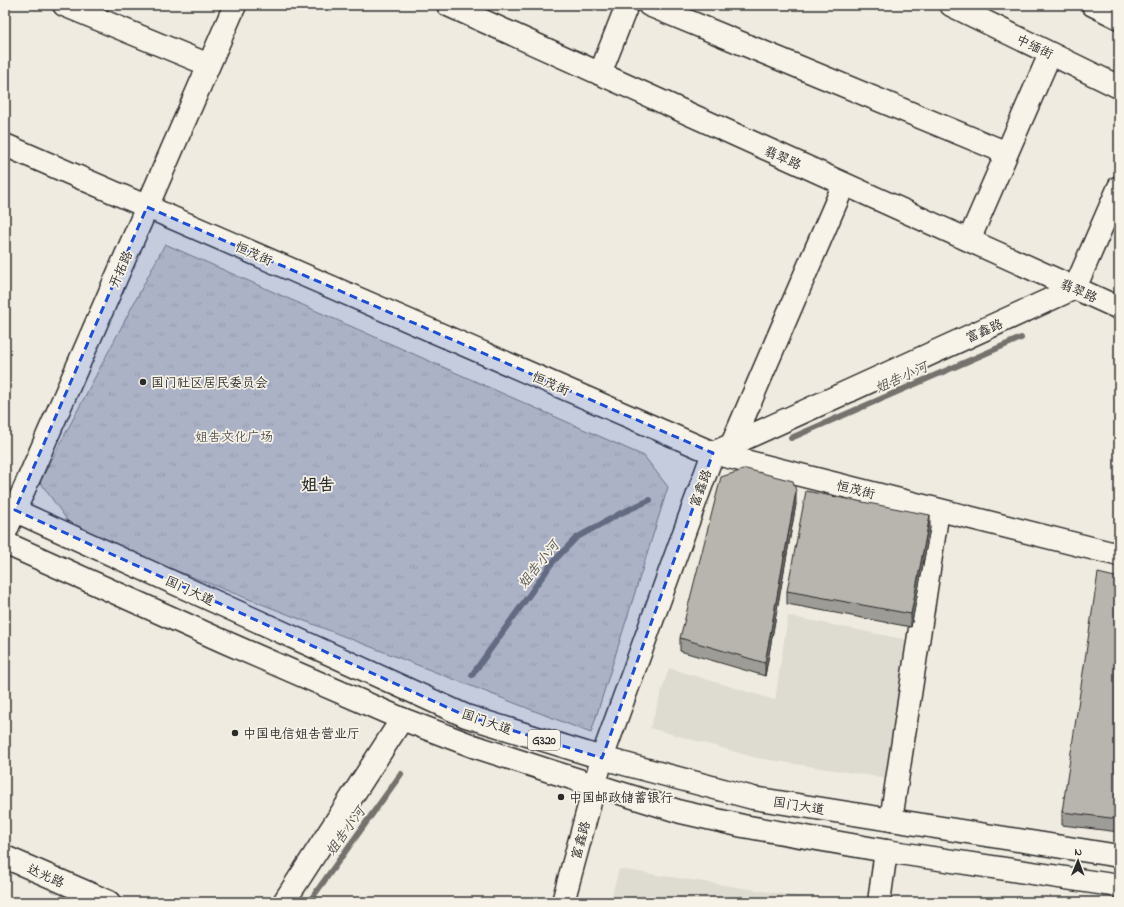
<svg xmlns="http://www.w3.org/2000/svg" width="1124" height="907" font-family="'Indie Flower','LXGW WenKai TC',sans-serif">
<defs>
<pattern id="park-tufts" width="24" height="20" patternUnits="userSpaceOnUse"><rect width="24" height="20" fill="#cfcbc2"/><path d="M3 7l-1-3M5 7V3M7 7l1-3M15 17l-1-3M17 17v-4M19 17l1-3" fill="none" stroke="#b2aea7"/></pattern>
</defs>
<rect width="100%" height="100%" fill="#efebe0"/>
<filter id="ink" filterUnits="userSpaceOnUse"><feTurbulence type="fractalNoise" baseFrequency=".025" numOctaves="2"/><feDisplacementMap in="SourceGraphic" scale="8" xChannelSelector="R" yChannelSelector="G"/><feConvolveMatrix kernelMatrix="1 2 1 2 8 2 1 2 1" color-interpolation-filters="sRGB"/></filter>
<g filter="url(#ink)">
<!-- built -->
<path fill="#dedbd1" d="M788,616L908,640L891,779L757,758L650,728L669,668L775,700Z
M619,869L835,902H610Z"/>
<!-- park -->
<path fill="url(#park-tufts)" stroke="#7d7b76" d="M165,244L644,456L668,487L591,733L75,531L40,482Z"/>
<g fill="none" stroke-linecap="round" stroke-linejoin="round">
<!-- stream -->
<path stroke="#74726e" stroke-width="6" d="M791,438L1021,338
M472,675L552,563L576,538L619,514L650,500
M309,902L401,774"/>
<defs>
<path id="minor" d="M64,5L209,65
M448,5L1119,308
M649,5L1007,153
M951,5L1119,87
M1093,5L1119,18
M600,74L627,5
M5,145L713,453L1119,555
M969,240L1050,54
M732,444L844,184
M5,533L235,5
M891,820L938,510
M5,857L109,902
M284,902L402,719
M563,902L602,758L713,453L1075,288L1119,187
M879,902L886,851"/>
<path id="highway" d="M5,506L466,716L602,758L753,798L1119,856
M5,543L225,642L402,719L473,746L556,773L681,812L743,826L886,851L1119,886"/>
</defs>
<!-- minor casing -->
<use href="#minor" stroke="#2b2b2b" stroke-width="25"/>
<!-- highway casing -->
<use href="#highway" stroke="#2b2b2b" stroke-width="25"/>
<!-- minor -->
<use href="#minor" stroke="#f7f3e8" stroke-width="22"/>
<!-- highway -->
<use href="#highway" stroke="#f7f3e8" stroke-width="22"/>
</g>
<!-- wall -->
<path fill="#9e9c96" stroke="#2b2b2b" d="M796,504L765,676L680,651V638Z
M930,528L911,627L787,604V591Z
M1119,578V832L1062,825V812Z"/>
<!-- shaded-wall -->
<path fill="#817f7a" stroke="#2b2b2b" d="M796,491V504L765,676V663Z
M930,515V528L911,627V614Z"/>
<!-- building -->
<path fill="#b8b5ae" stroke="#2b2b2b" d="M746,469L793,481L796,491L765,663L680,638L721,477Z
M806,491L930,515L911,614L787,591Z
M1098,573L1119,578V819L1062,812Z"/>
</g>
<!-- marked area -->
<path fill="#1d4ed8" fill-opacity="0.2" stroke="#1d4ed8" stroke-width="3" stroke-dasharray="8 5" stroke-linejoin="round" d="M147,207L713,453L602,758L466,716L15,510Z"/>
<!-- markers -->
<g fill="#2b2b2b" stroke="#f7f3e8" stroke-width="1.5">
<circle cx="143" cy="382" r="4"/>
<circle cx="235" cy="733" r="4"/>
<circle cx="561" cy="797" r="4"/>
</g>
<g text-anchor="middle" stroke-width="3.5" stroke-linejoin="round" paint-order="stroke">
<!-- shield labels -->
<rect fill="#f7f3e8" stroke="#686764" stroke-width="1" x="528" y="730" width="32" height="20" rx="3"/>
<g font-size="12" font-weight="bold" fill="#2b2b2b">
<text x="544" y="744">G320</text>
</g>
<!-- street labels -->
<g font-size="13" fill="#2b2b2b" stroke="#f7f3e8">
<text transform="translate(1035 46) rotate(26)" y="5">中缅街</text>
<text transform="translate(783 157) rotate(24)" y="5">翡翠路</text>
<text transform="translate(254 253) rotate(24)" y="5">恒茂街</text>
<text transform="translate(120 269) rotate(-66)" y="5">开拓路</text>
<text transform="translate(1079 290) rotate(24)" y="5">翡翠路</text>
<text transform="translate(984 330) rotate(-24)" y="5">富鑫路</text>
<text transform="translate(551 383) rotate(24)" y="5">恒茂街</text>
<text transform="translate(700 488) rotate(-70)" y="5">富鑫路</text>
<text transform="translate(856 489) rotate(14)" y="5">恒茂街</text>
<text transform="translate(190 590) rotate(25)" y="5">国门大道</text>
<text transform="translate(487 721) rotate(19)" y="5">国门大道</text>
<text transform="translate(799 805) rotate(9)" y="5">国门大道</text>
<text transform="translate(580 840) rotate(-75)" y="5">富鑫路</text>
<text transform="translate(46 875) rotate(24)" y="5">达光路</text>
</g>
<!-- poi labels -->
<g font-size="13" fill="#2b2b2b" stroke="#f7f3e8" text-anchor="start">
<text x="151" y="387">国门社区居民委员会</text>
<text x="243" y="738">中国电信姐告营业厅</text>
<text x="569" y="802">中国邮政储蓄银行</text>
</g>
<!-- park labels -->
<g font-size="13" fill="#545351" stroke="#f7f3e8">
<text x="234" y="441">姐告文化广场</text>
</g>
<!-- water labels -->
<g font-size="14" font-style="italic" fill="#555552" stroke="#f7f3e8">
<text transform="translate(901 377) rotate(-24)" y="5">姐告小河</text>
<text transform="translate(538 564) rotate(-51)" y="5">姐告小河</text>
<text transform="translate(345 831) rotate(-54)" y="5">姐告小河</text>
</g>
<!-- district labels -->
<g font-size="17" font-weight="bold" fill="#2b2b2b" stroke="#f7f3e8">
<text x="318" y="490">姐告</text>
</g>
</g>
<!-- margin -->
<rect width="1124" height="907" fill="none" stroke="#f7f3e8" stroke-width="20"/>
<rect x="10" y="10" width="1104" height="887" fill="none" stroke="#2b2b2b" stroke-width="1.5" filter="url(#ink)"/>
<!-- north arrow -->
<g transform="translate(1078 861) rotate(1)" stroke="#f7f3e8" stroke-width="3" paint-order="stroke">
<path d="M0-3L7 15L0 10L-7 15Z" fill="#2b2b2b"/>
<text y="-6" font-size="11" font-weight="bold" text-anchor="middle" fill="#2b2b2b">N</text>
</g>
</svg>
